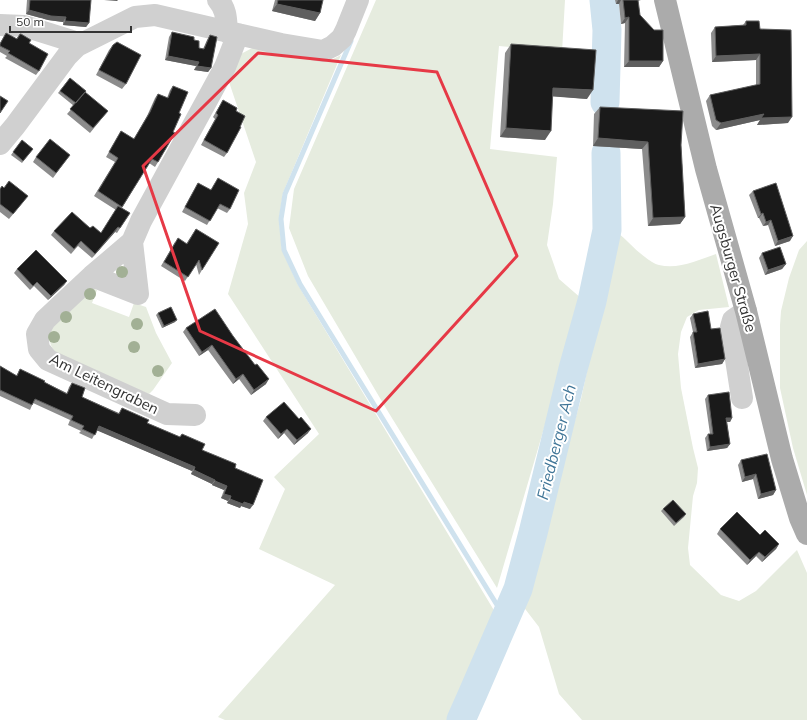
<svg xmlns="http://www.w3.org/2000/svg" width="807" height="720" font-family="Mulish,sans-serif">
<rect width="100%" height="100%" fill="#fff"/>
<!-- green -->
<path fill="#e6ecdf" d="M376,0H565L562,52L499,46L490,149L557,157L553,204L547,245L559,279L582,299L497,588L387,410L308,276L289,228L294,189Z
M256,46L319,61L331,60L341,55L283,193L279,219L282,250L298,285L498,617L458,716L454,720H225L218,717L335,585L259,549L285,489L274,477L319,434L228,294L248,224L244,193L256,162L227,76L239,55Z
M617,232C627,240 635,250 645,257C649,260 654,264 659,265C678,270 698,260 716,254L729,307L699,310L687,317L681,332L678,354L681,388L693,448L698,468L697,483L693,496L688,548L690,565L721,595L739,601L756,591L797,550L807,573V720H582L559,694L539,627L519,601L545,525L581,399Z
M807,241V495L793,448L780,388V325L781,311L789,278L799,250Z
M90,287L97,290L92,303L129,317L134,303L146,307L156,333L172,363L153,390L149,394L60,358C51,347 48,344 50,329Z"/>
<g fill="none" stroke-linecap="round" stroke-linejoin="round">
<!-- stream -->
<path stroke="#cfe2ee" stroke-width="5" d="M351,41L285,194L281,219L284,250L300,284L505,618"/>
<!-- river -->
<path stroke="#cfe2ee" stroke-width="29" d="M604,0L607,30L605,102
M461,720L473,693L518,589L533,533L573,369L592,301L607,230L606,153"/>
<!-- minor -->
<path stroke="#d0d0d0" stroke-width="22" d="M218,0C227,10 226,20 227,32
M0,25L24,26L72,41L77,46
M0,144L15,126L67,56L77,46L135,17L155,15L281,44L323,51L333,46L342,38L346,30L358,0
M92,276L138,294L132,242
M742,398L731,327L733,320L746,311
M195,415L167,414L48,360L39,349L37,334L45,320L92,276L132,242L141,221L225,67L238,34"/>
<!-- major -->
<path stroke="#ababab" stroke-width="22" d="M665,0L706,169L746,311L782,459L800,518L807,534"/>
</g>
<!-- trees -->
<g fill="#a2b095">
<circle cx="122" cy="272" r="6"/>
<circle cx="90" cy="294" r="6"/>
<circle cx="66" cy="317" r="6"/>
<circle cx="137" cy="324" r="6"/>
<circle cx="54" cy="337" r="6"/>
<circle cx="134" cy="347" r="6"/>
<circle cx="158" cy="371" r="6"/>
</g>
<!-- wall -->
<path fill="#8c8c8c" d="M27,0H91L89,23L86,27L63,25V22L48,20L26,14Z
M275,0H323L320,13L315,21L272,11Z
M615,0H641L638,1L640,15L663,61L659,67H624L625,23L621,24L619,4H616Z
M746,21L760,29L788,123L757,125L760,120L716,130L712,126L706,101L710,95L756,85V60L712,62L711,33L715,27L743,25Z
M172,32L194,40L199,48L203,49L207,40L210,35L211,68L208,72L194,70L196,66L165,60L169,37Z
M6,33L16,39L20,34L29,43L39,71L36,75L5,58L7,56L0,52V43Z
M511,44L587,99L553,96L545,140L500,137L505,53Z
M113,45L126,84L122,89L96,75L109,50Z
M70,78L83,94L108,111L90,133L67,114L74,106L58,93Z
M173,86L158,162L155,167L149,163L122,208L130,213L117,233L115,232L92,258L78,246L71,254L51,235L54,231L90,228L101,233L116,210L94,196L115,162L106,157L121,131L134,139L147,116L155,98L158,94L167,98L170,90Z
M223,100L227,153L224,157L201,145L215,119L213,117Z
M600,107L681,145L685,217L680,224L648,226L642,149L593,146L594,114Z
M22,140L33,149L22,163L11,155Z
M70,155L53,178L33,162L36,157Z
M218,178L230,209L227,213L217,208L207,225L182,212L198,183L211,190Z
M0,189L24,201L9,219L0,212Z
M753,191L790,241L775,246L768,225L763,226L759,218H758L749,195Z
M196,229L202,270L199,275L196,264L185,281L161,266L175,242L186,244Z
M762,253L786,264L782,269L765,275L759,258Z
M17,269L67,281L64,285L48,300L34,286L30,290L14,273Z
M158,313L175,322L162,328L156,315Z
M693,314L711,329L725,359L722,364L695,368L690,337L693,332L690,318Z
M186,328L233,336L266,384L251,395L239,379L233,384L208,350L199,356L183,332Z
M0,366L16,376L20,369L44,382L67,393L69,387L72,383L82,397L119,413L122,408L147,423L180,437L182,434L202,450L235,468L250,509L241,506L240,508L227,503L228,501L221,498L224,490L212,485V484L191,474L192,471L97,430L92,439L79,433L81,431L68,425L70,420L33,403L30,410L0,396Z
M708,395L732,418L730,422H727L730,444L727,448L707,451L705,438L708,434H710L705,399Z
M266,417L308,433L294,445L284,433L278,439L263,421Z
M741,460L776,490L773,495L758,499L753,479L742,482L738,465Z
M663,509L686,514L684,517L674,526L661,511Z
M720,529L760,535L779,544L776,549L762,562L756,556L747,565L717,534Z"/>
<!-- shaded-wall -->
<path fill="#5f5f5f" d="M104,0H118L117,1Z
M618,0H621L619,4H616Z
M277,4L320,13L315,21L272,11Z
M29,10L66,17L63,22L48,20L26,14Z
M629,17L625,23L621,24L625,18Z
M65,21L89,23L86,27L63,25Z
M760,54L756,60L712,62L716,56Z
M168,56L199,62L196,66L165,60Z
M629,61H663L659,67H624Z
M197,66L211,68L208,72L194,70Z
M553,88L593,90L587,99L547,96Z
M764,114L792,117L788,123L757,125L760,120L716,130L721,123Z
M506,128L551,131L545,140L500,137Z
M598,138L648,142L642,149L593,146Z
M763,213L759,218H758L761,214Z
M685,217L680,224L648,226L653,218Z
M771,220L768,225L763,226L766,222Z
M118,227L115,232L92,258L95,254Z
M793,236L790,241L775,246L778,241Z
M786,264L782,269L765,275L768,270Z
M67,281L64,285L48,300L51,296Z
M177,320L175,322L162,328L164,326Z
M212,345L208,350L199,356L202,352Z
M725,359L722,364L695,368L698,364Z
M243,374L239,379L233,384L236,379Z
M269,379L266,384L251,395L254,390Z
M726,418H732L730,422H723Z
M99,426L195,467L192,471L96,430Z
M287,429L284,433L278,439L281,434Z
M311,429L308,433L294,445L297,440Z
M730,444L727,448L707,451L710,447Z
M194,470L215,480L212,484L191,474Z
M756,474L753,479L742,482L745,477Z
M215,481L227,486L224,490L212,485Z
M776,490L773,495L758,499L761,494Z
M224,494L231,496L228,501L221,498Z
M230,499L244,502L253,505L250,509L241,506L240,508L227,503Z
M779,544L776,549L762,562L765,557Z
M759,552L756,556L747,565L750,560Z"/>
<!-- building -->
<path fill="#1a1a1a" stroke="#5f5f5f" d="M30,0H91L89,23L65,21L66,17L51,16L29,10Z
M278,0H323L320,13L277,4Z
M623,0H638L640,15L654,30H663V61H629V17L625,18Z
M746,21H759L760,29L791,30L792,117L761,118L764,114L721,123L716,120L710,95L760,84V54L716,56L715,27L746,25Z
M172,32L194,37V40L199,41V48L204,49L210,35L217,37L211,68L197,66L199,62L168,56Z
M6,33L17,39L20,34H21L31,40L29,43L48,54L39,71L8,53L10,51L0,46V44Z
M117,42L141,55L126,84L99,70L113,45Z
M511,44L596,50L593,90L553,88L551,131L506,128Z
M70,78L86,91L76,103L60,91Z
M173,86L188,92L179,113L181,114L173,132L175,133L158,162L152,159L122,207L98,191L118,158L109,152L121,131L134,139L150,112L158,94L168,98Z
M85,92L108,111L93,128L70,109Z
M0,96L8,101L0,113Z
M223,100L237,108L236,111L245,116L240,127H241L227,153L204,140L218,115L216,113Z
M600,107L683,111L681,145L685,217L653,218L648,142L598,138Z
M50,139L70,155L56,173L36,157Z
M22,140L33,149L23,161L13,152Z
M218,178L239,190L230,209L220,204L210,221L185,207L198,183L211,190Z
M9,181L28,196L13,214L0,204V189L2,186L4,188Z
M776,183L793,236L778,241L771,220L766,222L763,213L761,214L753,191Z
M118,206L130,213L120,228L118,227L95,254L81,241L74,249L54,231L72,212L90,228L93,226L101,233Z
M196,229L219,243L202,270L199,260L188,277L164,262L178,238L187,244Z
M780,247L786,264L768,270L762,253Z
M36,250L67,281L51,296L37,282L33,286L17,269Z
M171,307L177,320L164,326L158,313Z
M215,309L233,336L255,365L257,364L269,379L254,390L243,374L236,379L212,345L202,352L186,328Z
M708,311L711,329L720,328L725,359L698,364L693,332H697L693,314Z
M0,366L17,376L20,369L45,381L44,382L67,394L72,383L85,388L82,397L119,414L122,408L149,420L147,423L180,437L182,434L205,444L202,450L236,464L235,468L263,480L253,505L244,502L243,504L230,499L231,496L224,494L227,486L215,481V480L194,470L195,467L99,426L95,435L82,429L84,426L71,420L73,416L35,399L32,405L0,390Z
M729,392L732,418H726L730,444L710,447L708,434H713L708,395Z
M284,402L299,419L301,417L311,429L297,440L287,429L281,434L266,417Z
M767,454L776,490L761,494L756,474L745,477L741,460Z
M673,500L686,514L676,523L663,509Z
M737,512L760,535L765,530L779,544L765,557L759,552L750,560L720,529Z"/>
<!-- marked area -->
<path fill="none" stroke="#e63946" stroke-width="3" stroke-linejoin="round" d="M258,53L437,72L517,256L376,411L200,331L143,166Z"/>
<g text-anchor="middle" stroke-width="4" stroke-linejoin="round" paint-order="stroke">
<!-- street labels -->
<g font-size="15" fill="#333" stroke="#fff">
<text transform="translate(733 268) rotate(74)" y="5">Augsburger Straße</text>
<text transform="translate(104 384) rotate(26)" y="5">Am Leitengraben</text>
</g>
<!-- water labels -->
<g font-size="16" font-style="italic" fill="#3f7597" stroke="#fff">
<text transform="translate(556 442) rotate(-76)" y="6">Friedberger Ach</text>
</g>
</g>
<!-- scale -->
<path d="M10 26v6h121v-6" fill="none" stroke="#333333" stroke-width="2"/>
<text x="16" y="26" font-size="12" fill="#333333" stroke="#ffffff" stroke-width="3" paint-order="stroke">50 m</text>
</svg>
